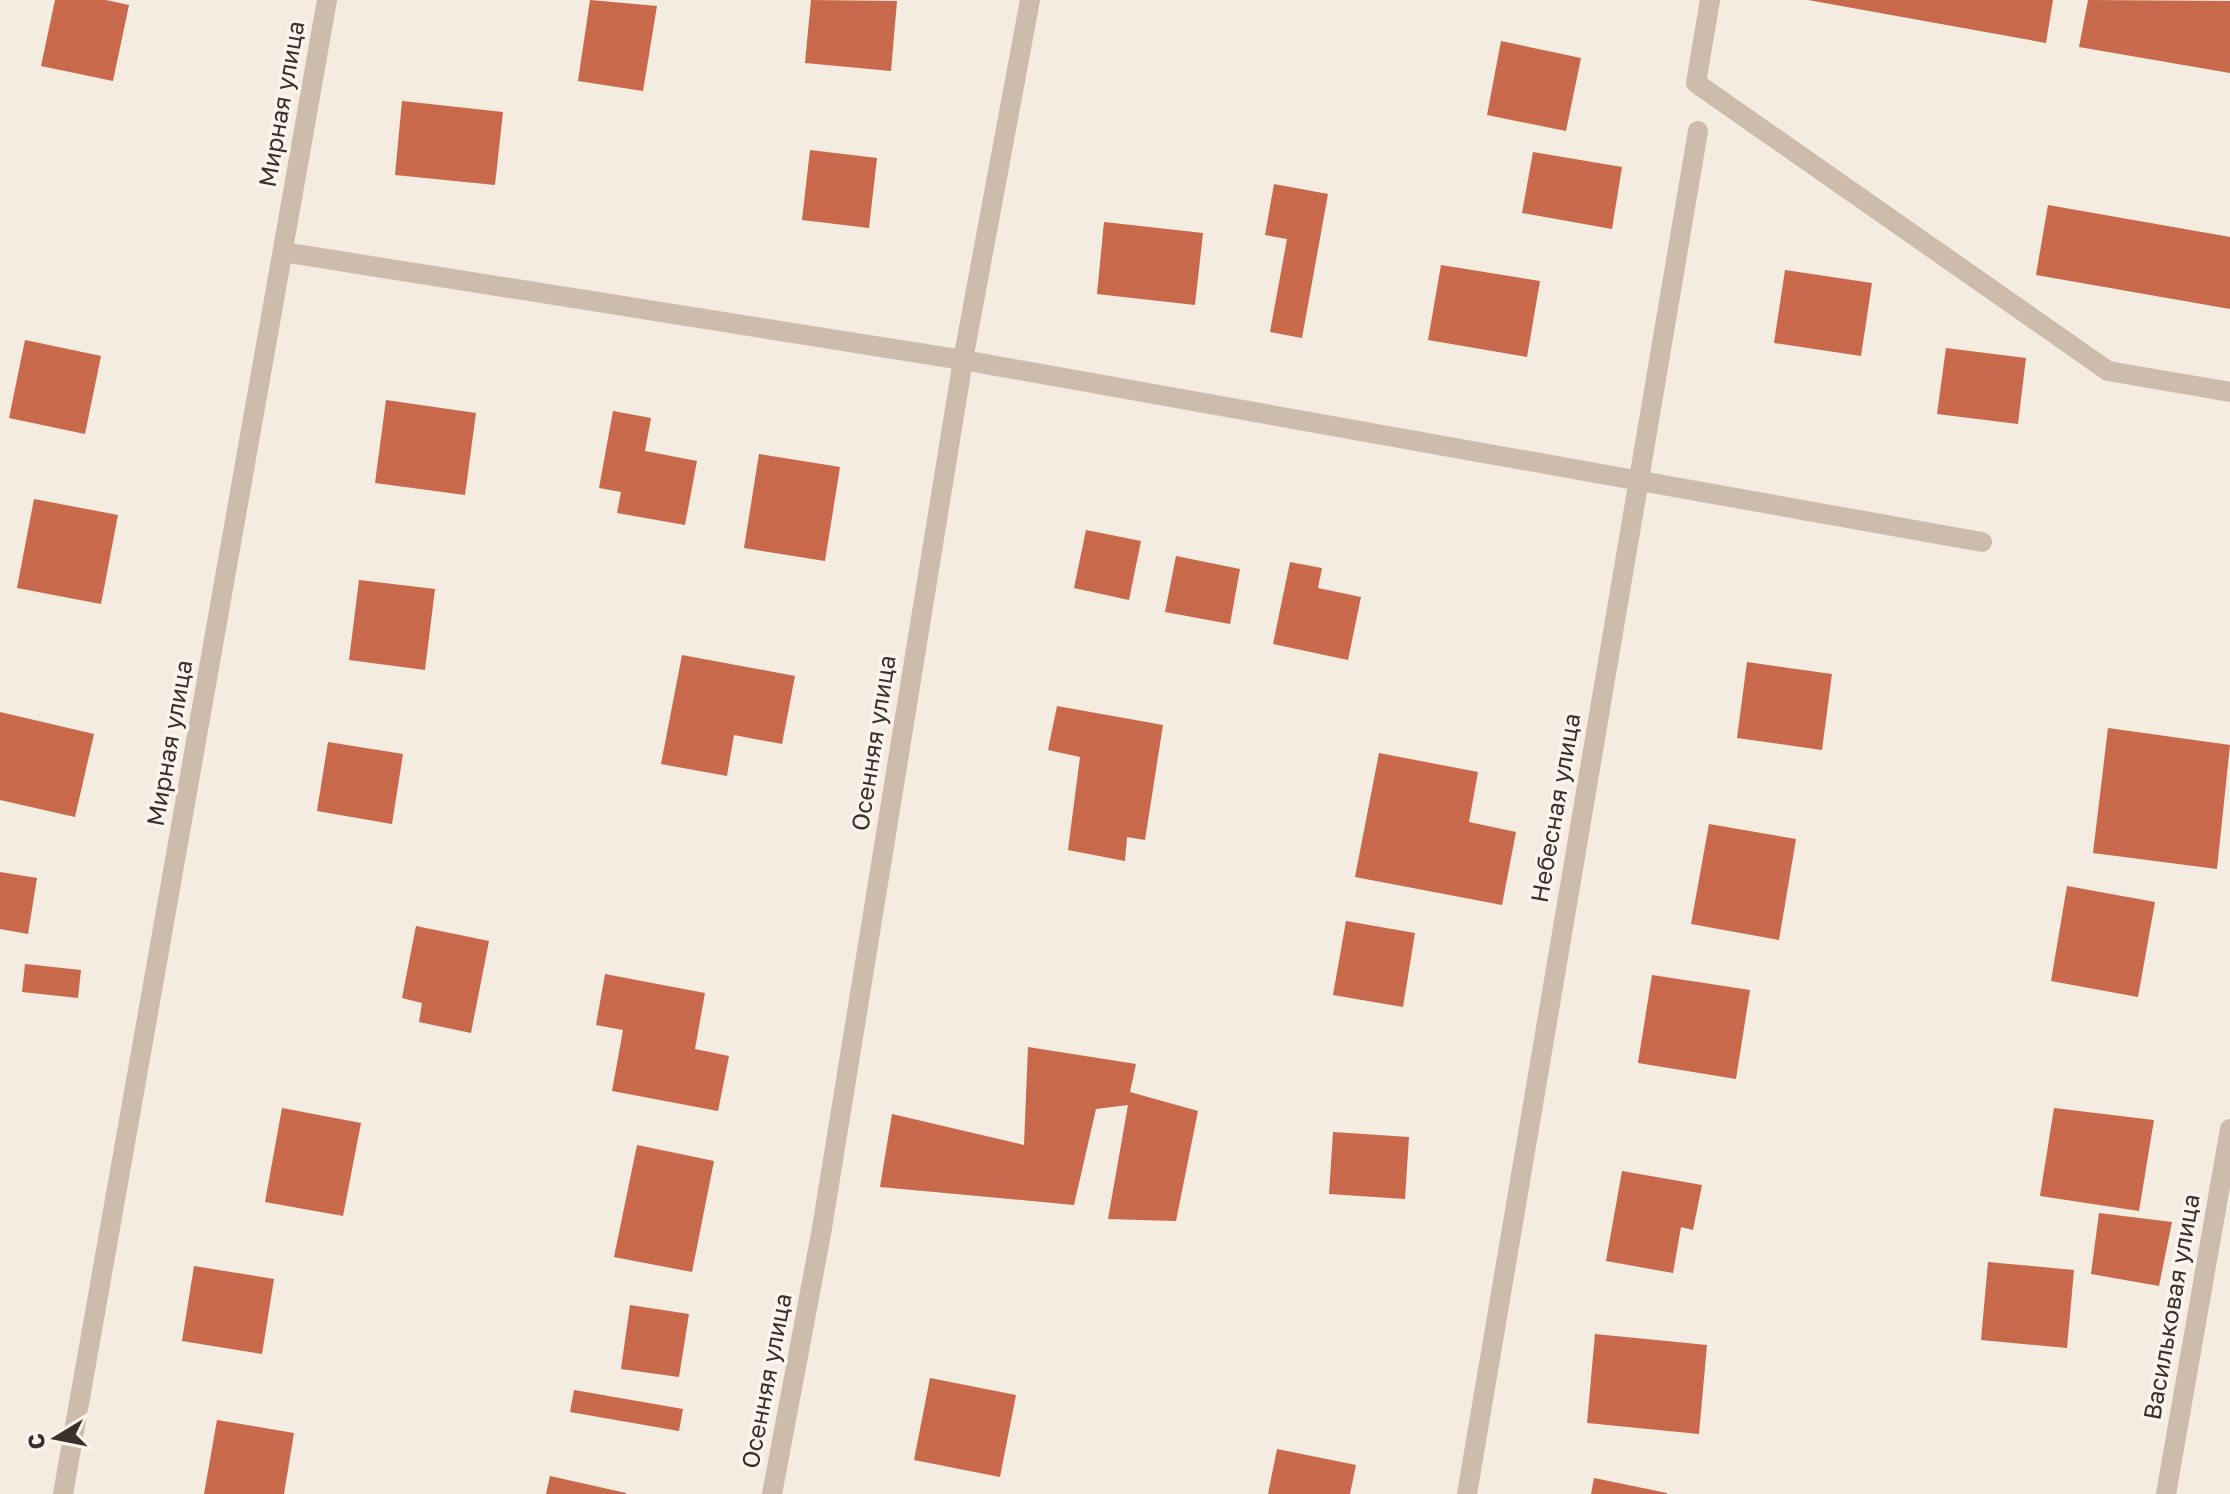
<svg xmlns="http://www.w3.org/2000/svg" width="2230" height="1494" font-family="'Golos Text',sans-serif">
<rect width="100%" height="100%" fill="#f4ebe1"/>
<!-- building -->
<path fill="#c8694b" d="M55,0H106L129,5L113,81L41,66Z
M590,0L657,6L643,91L578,81Z
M811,0L897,1L891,71L805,63Z
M1808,0H2053L2046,43Z
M2088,0L2230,1V73L2079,47Z
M1501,41L1581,58L1566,131L1487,115Z
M402,101L503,112L495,185L395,175Z
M810,150L877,158L869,228L802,220Z
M1533,152L1622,167L1612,229L1522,213Z
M1274,184L1328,194L1302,338L1270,332L1287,239L1265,235Z
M2048,205L2230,237V309L2036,275Z
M1104,222L1203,233L1195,305L1097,294Z
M1441,265L1540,281L1527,357L1428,340Z
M1785,270L1872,283L1861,356L1774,343Z
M25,340L101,356L85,434L9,418Z
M1946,348L2026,358L2018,424L1937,414Z
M386,400L476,413L465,495L375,483Z
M613,411L651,418L645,451L697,461L685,525L617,513L621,492L599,488Z
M759,454L840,467L825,561L744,548Z
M34,499L118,515L101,604L17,588Z
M1086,530L1141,541L1129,600L1074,588Z
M1176,556L1240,569L1230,624L1165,612Z
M1290,562L1322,568L1318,588L1361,597L1348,660L1273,644Z
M359,580L435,589L425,670L349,660Z
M682,655L795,676L782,744L734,735L727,776L661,764Z
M1747,662L1832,674L1822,750L1737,738Z
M1057,706L1163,725L1145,840L1127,837L1125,861L1068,850L1080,757L1048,750Z
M0,712L94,734L75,817L0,800Z
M2108,728L2230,745L2217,869L2093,853Z
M328,742L403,754L392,824L317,811Z
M1379,753L1478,772L1469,822L1516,832L1502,905L1355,877Z
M1709,824L1796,839L1779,940L1691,924Z
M0,872L37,878L28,934L0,929Z
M2067,886L2155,902L2138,997L2051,981Z
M1346,921L1415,933L1403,1007L1333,995Z
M416,926L489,941L471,1033L419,1022L422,1003L402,998Z
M25,964L81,970L78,998L22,992Z
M605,974L705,993L695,1049L729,1056L718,1111L612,1091L623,1030L596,1025Z
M1652,975L1750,990L1736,1079L1638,1063Z
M1028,1047L1136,1064L1130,1092L1198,1111L1176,1221L1108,1219L1128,1105L1096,1109L1074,1205L880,1187L892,1114L1024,1145Z
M282,1108L361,1123L343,1216L265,1202Z
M2054,1108L2154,1120L2139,1211L2040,1196Z
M1333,1132L1409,1137L1405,1199L1329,1194Z
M637,1145L714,1161L692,1272L614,1257Z
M1622,1171L1702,1185L1693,1230L1681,1227L1673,1273L1606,1261Z
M2099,1213L2172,1222L2159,1286L2091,1274Z
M1988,1262L2074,1270L2067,1348L1981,1340Z
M194,1266L274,1279L262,1354L182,1341Z
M630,1305L689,1314L679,1377L621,1369Z
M1595,1334L1707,1345L1699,1434L1587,1423Z
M930,1378L1016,1395L1000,1477L914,1460Z
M574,1390L683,1409L679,1431L570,1412Z
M217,1420L294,1433L284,1494H204Z
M1277,1449L1356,1465L1350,1494H1268Z
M550,1476L626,1493V1494H546Z
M1594,1478L1667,1493V1494H1591Z"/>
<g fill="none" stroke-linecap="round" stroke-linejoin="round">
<!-- minor -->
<path stroke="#cdbbac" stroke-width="20" d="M1710,0L1696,83L2108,371L2230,392
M283,252L963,360L1982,542
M63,1494L327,0
M772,1494L821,1234L963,360L1030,0
M1467,1494L1698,131
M2166,1494L2230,1129"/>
</g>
<g text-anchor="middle" stroke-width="7" stroke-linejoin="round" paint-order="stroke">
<!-- street labels -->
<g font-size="24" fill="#3b302b" stroke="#fbf5ee">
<text transform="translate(282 104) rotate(-80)" y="8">Мирная улица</text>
<text transform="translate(170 743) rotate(-80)" y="8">Мирная улица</text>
<text transform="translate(874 743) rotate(-81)" y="8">Осенняя улица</text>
<text transform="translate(1556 808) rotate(-80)" y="8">Небесная улица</text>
<text transform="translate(2172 1307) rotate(-80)" y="8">Васильковая улица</text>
<text transform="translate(767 1381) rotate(-79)" y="8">Осенняя улица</text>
</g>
</g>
<!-- north arrow -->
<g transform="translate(56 1438) rotate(260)" stroke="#fbf5ee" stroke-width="6" paint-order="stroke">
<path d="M0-6L14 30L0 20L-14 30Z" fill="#3b302b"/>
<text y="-12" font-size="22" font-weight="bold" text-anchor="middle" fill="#3b302b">С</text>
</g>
</svg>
